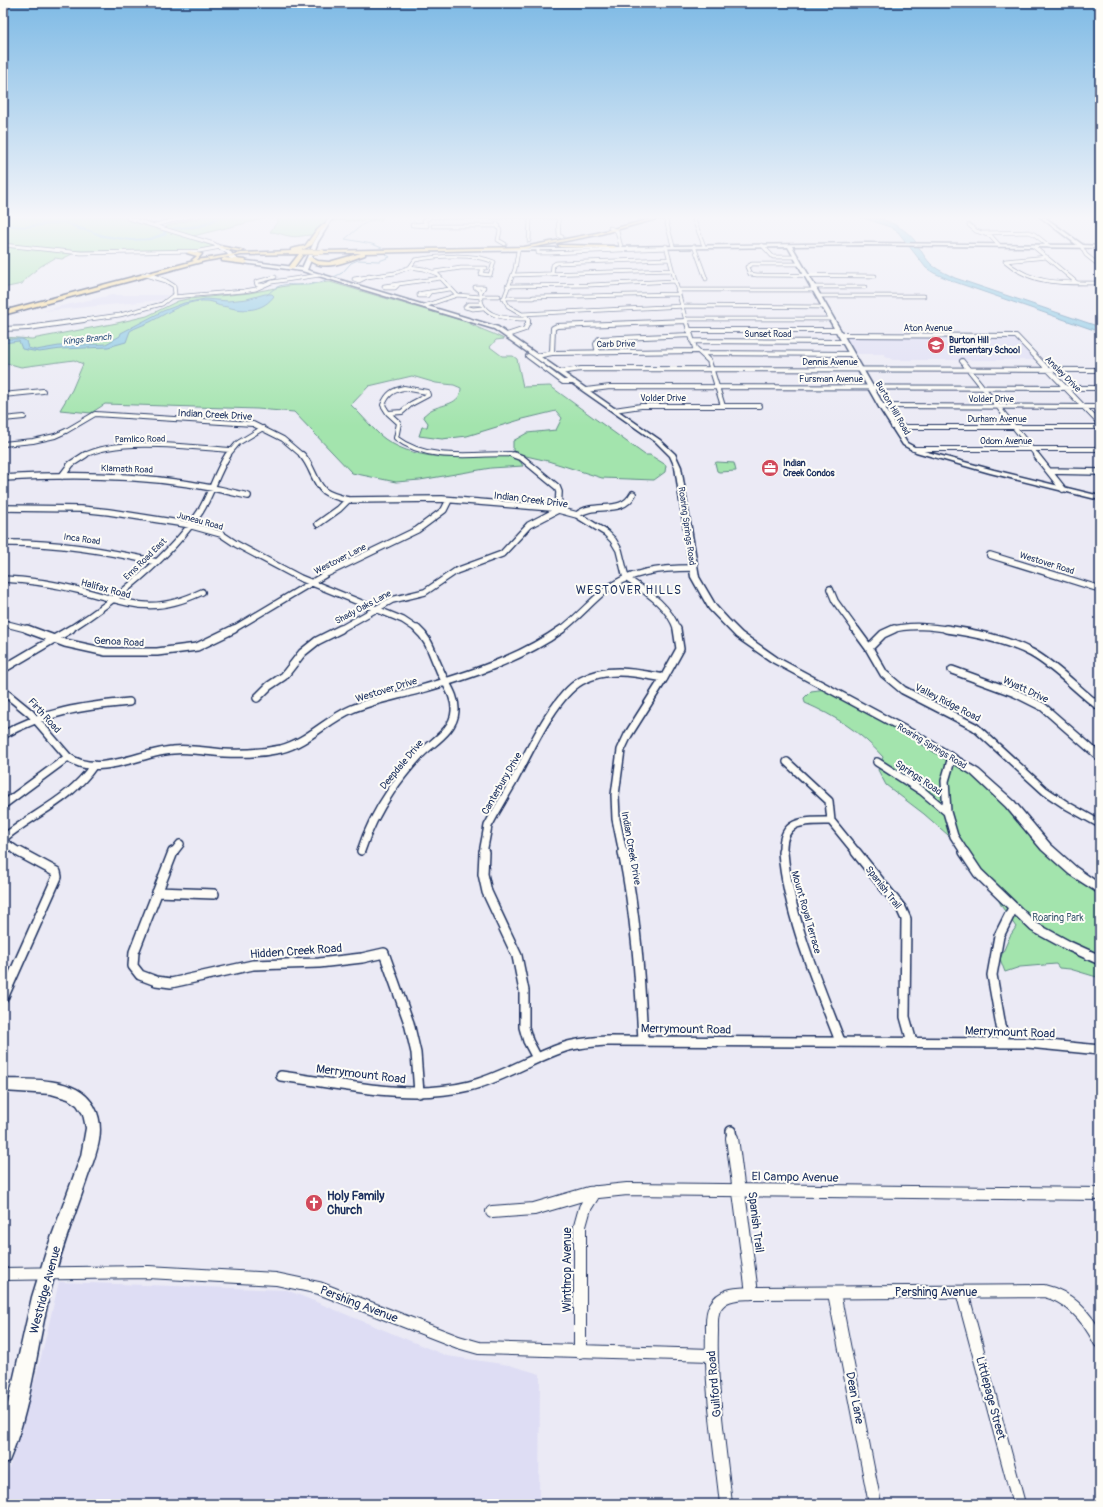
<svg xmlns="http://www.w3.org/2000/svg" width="1103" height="1507" font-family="Pangolin,sans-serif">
<rect width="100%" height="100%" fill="#ebeaf5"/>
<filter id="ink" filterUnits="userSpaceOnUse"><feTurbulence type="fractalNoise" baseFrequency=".025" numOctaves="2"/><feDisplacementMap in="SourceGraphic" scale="8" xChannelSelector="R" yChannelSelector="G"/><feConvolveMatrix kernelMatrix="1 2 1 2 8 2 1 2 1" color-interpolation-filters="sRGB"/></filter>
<g filter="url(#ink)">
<!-- built -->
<path fill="#deddf4" d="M112,295H168L162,300L44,311L61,306Z
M845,337H1014L1036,360H892L891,358H887L884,354H855Z
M59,1282L287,1290L447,1356L509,1365L540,1374L539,1504H3V1487L18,1441L41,1357Z"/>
<!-- green -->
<path fill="#a3e4ad" stroke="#5f8a86" d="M3,216H125V218L164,229L167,226L204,216H331C325,223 318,227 312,235C304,235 297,238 289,236C282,235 278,232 270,232L280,218H267L189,237L215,247L201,250L78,251L62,259L55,258L41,266L26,278L22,284L3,288Z
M335,216H384L381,220L332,221Z
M330,282L467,322C478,329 491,332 504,339L496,340L490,347L502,356H513L517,359L523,387L550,386L645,455H650L666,465L665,472L654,480L602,478L548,461L513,453V441L527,433L556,430L562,418L556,411L523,419L467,436L442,439L419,436L422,427H427L428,423L423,416C426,414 428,411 431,410C442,404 461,405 461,388L454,385L436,383L412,376L369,386L351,405C361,414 375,432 385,439C420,464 469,457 510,455L518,458L523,466L491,468L420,480L396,482L352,473L294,412L257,409L105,404L91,413L60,410L72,390L83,364L74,360L21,367L3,362V337L32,339L117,323L147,316L178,301L188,299L249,293L286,286Z
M717,462L734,463L736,471L719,472L717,471L715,463Z
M827,689L929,745L975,776L1001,800L1074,876L1100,895V978L1070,969L1059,968L1056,964L1020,967L1005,972L1000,959L1010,936L1016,927L1002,907L994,891L956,842L924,814L886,785L878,770L883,757C861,732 835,716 805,703L804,698L811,691Z"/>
<!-- water -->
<path fill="#80c4e1" stroke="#5888ad" d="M858,216C879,216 902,224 915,241C921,250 925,259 933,266C940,271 947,274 955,278L1100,327V332L955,282L934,273L926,268L898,232L890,227Z
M265,294H272L274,296C264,310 247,312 231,308C226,306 221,307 215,304L216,303C192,295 170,312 150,322C144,325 136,327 130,331L126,342L108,347L61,349L39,352L22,349L19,341L3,343V339H22L26,341L28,348L36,350L59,346L106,344L120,336L121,333L163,311L184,303L205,299L228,301L247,299Z"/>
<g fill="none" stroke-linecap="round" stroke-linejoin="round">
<!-- stream -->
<path stroke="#5888ad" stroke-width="1" d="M362,225L374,219L375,216
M361,226L345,239L372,244L382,248
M334,277L342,273L351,263L358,260L379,261L390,257L383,252
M267,295C282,280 287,286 306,285C313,285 321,282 328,279
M3,363L7,366L3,369"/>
<!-- river -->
<path fill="#80c4e1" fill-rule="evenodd" d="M216,216H220C207,231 189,227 171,230L166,232L167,235L151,240L131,241L101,237L91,232L78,230L70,225L63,223L26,228L3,226V224L26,226L63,221L104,235L131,239L150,238L163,233V230C181,224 202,230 216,216Z"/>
<defs>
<path id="street-far5" d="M127,216L128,218L214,244L229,253
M498,216L558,217
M558,216L559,236L562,237
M658,216L665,217L673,246
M694,220L704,246
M425,224L412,225L427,226
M497,224L500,231L498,240L505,244
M155,225L191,216
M427,225L424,221L430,217H502
M969,225L976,231L991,236L999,245
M433,226H499
M610,228L617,231L621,247
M982,233L1029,232L1034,234L1049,246
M529,241L530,220
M3,245L81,253L199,251L221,247
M762,245L773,257H795
M666,246L686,321
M694,246L706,279
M1033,246L1077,283
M1081,246L1086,255L1100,266
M538,250V253H550L666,248
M518,251L515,269L504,298L508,306L522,314
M1047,257L1005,261C1033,286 1065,283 1100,283
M799,264H752L747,267L750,274L757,275L875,276
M410,267L415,260C437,256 473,253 494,262L490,275L481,274L483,268
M434,272L461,268H486
M143,274L166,281L147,273
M552,274L553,265L556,263L669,259
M513,275L672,270
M367,277L359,281L354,279Z
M367,277L369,276
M367,277L395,273L410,267L424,269L437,274L457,295L481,297
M399,284L395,288H385L384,286L441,278
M263,285H257L256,282L275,277
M507,286L590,285L675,281
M475,287H484L481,292Z
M812,287H865
M677,290H815
M430,292L427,296H419V294L423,293L450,289
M481,292C477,318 509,319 527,319
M481,296H499
M818,296H924
M173,297L244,291L256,289L272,282L320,275
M533,297L679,294
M503,298H533
M482,304H468L465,307L473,309L483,308
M424,306L457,295
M686,319H831
M76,321L120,315L162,304L175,294L174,286L166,281
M528,321L527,317L522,314L685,306L824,307
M682,321H686"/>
<path id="street-far4" d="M686,320L695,348L709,361L723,406
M3,329L28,328L84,320
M688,330H838
M507,335L525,329L528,323V320
M841,335L1016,336L1100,424
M692,341L844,342
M552,353L553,328L557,326L686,321
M598,353L596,344L599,339L690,335
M701,353L851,354
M528,356L563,382H574
M537,356L552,353L697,351
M962,361L1037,456
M560,372L581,369L1100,370
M404,388L427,392L428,395L411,404L402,412L388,413L383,405C387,394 393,390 404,388Z
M586,390L610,387L1100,388
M3,395L43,391
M881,406L1100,407
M614,410L641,406H760
M388,413L399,423L396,438C427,462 473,454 510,454L517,456
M3,419L24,417
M893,427H1100
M3,444L33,441L55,436L66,431L95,414L253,424L283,439L303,456
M913,449H1100
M83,456C117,437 191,447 230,450
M227,456L238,443L263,428"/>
<path id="street-far3" d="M302,455C312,465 314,482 324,491C331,496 340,498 348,500L442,499L551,508L577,515L606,533L613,540L619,550L626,578C645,591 670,606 677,630
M1036,455L1063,489
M1049,471L1100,472
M62,476L71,464L85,455
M3,478C87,473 166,475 248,496
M3,508L81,509L109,512L185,524L221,534L236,544L300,578L403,620L418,630
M577,515C594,501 622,516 633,494
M318,524L339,509L348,500
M3,543C55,542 106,551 157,562
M990,555L1100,589
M3,579C28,580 54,584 78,590C130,602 149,617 202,592
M830,589L835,601L856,630
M3,623L30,630
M69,630C115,601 170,557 200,512C211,495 216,473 228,455
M232,630L326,574L417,530L444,510L449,500
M339,630L392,600L425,592L456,571L502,554L529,525L558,510L559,492L557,487L522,458L514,455
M561,630C576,619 588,605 602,593C628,571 661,568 693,568
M891,630C910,624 933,627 952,630"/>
<path id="street-far2" d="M27,629L65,643L106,652H157L197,647L234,629
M855,629L869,648L884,674L903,690L975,727L1045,791L1066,805L1100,824
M946,629C975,633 1006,639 1032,653C1057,667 1077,690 1100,707
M869,648L883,634L894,629
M3,669L71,629
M952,670L1015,693L1043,707L1100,757
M3,691L30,713L68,757C97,779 141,752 173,750C190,748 207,752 224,753C243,754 262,753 281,749C308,742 326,720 352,709C373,700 396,696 418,690C468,676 520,659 562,629
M257,698L269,686L284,676L302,653L317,641L341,629
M3,735C43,712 84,706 129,702
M952,757L945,781L947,812L954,836L965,853
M787,762L829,801L831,821L857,853
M877,762L922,791L947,812
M3,805L68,757
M361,851C368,829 378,810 391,791C399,779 408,768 418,757C430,743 454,732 455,711C456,695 444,682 439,668C432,654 430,640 417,629
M20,853L5,843V837C37,811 69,801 94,765
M173,853L180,844
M483,853L488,826L494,815C500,805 506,794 512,784C528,755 553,697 581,681C607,666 637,673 664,678
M623,853L616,819L615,795L621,750L628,735L664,678L680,649L677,629
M783,853C781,819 804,821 831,821"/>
<path id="street-far1" d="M173,852L134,952L133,966L140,975L156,981L171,983L253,965L319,963L362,958L384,953L409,1023L416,1053L419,1093
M484,852L483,874L487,892L517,956L524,991V1027L528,1041L537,1058
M623,852C636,914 640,978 643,1041
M783,852C788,915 817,982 840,1041
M856,852L901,908L906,919L905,1017L912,1042
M964,852L978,873L1034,927L1069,946L1100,960
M157,892L214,894
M3,998L57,877L56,872L19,852
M1004,1043L992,975L999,936L1013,908
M281,1076C342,1084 408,1101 469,1086C502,1078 530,1059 562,1048C576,1043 592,1042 607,1041L1028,1043L1100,1050
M731,1131L732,1139"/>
<path id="street" d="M732,1138L752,1293
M492,1212L534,1209L589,1193L627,1189L1100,1194
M3,1274L148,1272L276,1279L319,1288L458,1342L479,1348L711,1355
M962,1292L1019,1504
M834,1293L875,1504
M580,1352V1226L585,1208L595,1192
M726,1504C720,1448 710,1387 712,1331C712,1324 711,1314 715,1307C723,1293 737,1294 752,1293L1044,1291C1071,1297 1088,1318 1100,1342"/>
<path id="secondary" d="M330,216H334L318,242L307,270L498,327L660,440L675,454L681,467L699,577L716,606L728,619L742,633L778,658L920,734L979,770L1014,801L1050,844L1077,868L1100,884V894L1069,874L1042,850L1006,807L971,774L914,738L772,662L736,637L709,609L691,577L675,467L670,456L656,442L494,329L302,271L236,262L229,258L227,253L231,252L233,256L239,260L302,268L314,242Z
M1039,216H1043L1083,245L1100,246V248L865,245L792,246L886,409L907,443L920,450L994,470L1100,496V500L990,473L916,452L903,445L880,409L788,247L483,251L481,250L483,249L865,243L1077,245Z
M3,1079C33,1080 77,1076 94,1106C108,1131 94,1158 86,1182C73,1220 58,1257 49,1297C36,1351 31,1409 9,1461L3,1464V1426L32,1297L46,1252L81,1156L86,1128L83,1114L77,1105L68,1099L51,1094L3,1091Z"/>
<path id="primary" d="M663,216H668L597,235L524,249L365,253V255C347,261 324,273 307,259L310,257L318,261L329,262L361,253H320L322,251L524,247L597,233Z
M324,224L328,225L319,233L312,245L300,251L306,253L302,256L293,269L288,268L299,254L241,255L205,261L3,315V311L194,261L192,260L197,256L187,253L189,251L202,254L197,260L241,253L291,251V249L305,246L315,232Z
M558,245L614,246L616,247L614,248L560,247Z
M219,246L241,250L243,251L241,252L221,248Z
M224,258L245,260L248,262L245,264L222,261V259Z"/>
</defs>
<!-- street-far5 casing -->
<use href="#street-far5" stroke="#1b2f5e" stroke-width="4.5"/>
<!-- street-far4 casing -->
<use href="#street-far4" stroke="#1b2f5e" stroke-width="6"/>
<!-- street-far3 casing -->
<use href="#street-far3" stroke="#1b2f5e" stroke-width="8"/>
<!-- street-far2 casing -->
<use href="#street-far2" stroke="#1b2f5e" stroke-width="10"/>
<!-- street-far1 casing -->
<use href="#street-far1" stroke="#1b2f5e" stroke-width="12"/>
<!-- street casing -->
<use href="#street" stroke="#1b2f5e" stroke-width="14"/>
<!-- secondary casing -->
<use href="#secondary" stroke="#1b2f5e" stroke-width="3"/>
<!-- primary casing -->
<use href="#primary" stroke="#1b2f5e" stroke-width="3"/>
<!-- street-far5 -->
<use href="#street-far5" stroke="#fdfcf7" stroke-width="3"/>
<!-- street-far4 -->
<use href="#street-far4" stroke="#fdfcf7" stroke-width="4"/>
<!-- street-far3 -->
<use href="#street-far3" stroke="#fdfcf7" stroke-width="5.5"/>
<!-- street-far2 -->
<use href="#street-far2" stroke="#fdfcf7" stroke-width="7"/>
<!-- street-far1 -->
<use href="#street-far1" stroke="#fdfcf7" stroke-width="9"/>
<!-- street -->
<use href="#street" stroke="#fdfcf7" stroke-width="12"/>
<!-- secondary -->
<use href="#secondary" fill="#fdfcf7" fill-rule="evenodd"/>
<!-- primary -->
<use href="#primary" fill="#fdde96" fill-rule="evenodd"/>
<defs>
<path id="primary-bridge" d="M302,252H322"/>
</defs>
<!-- primary-bridge casing -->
<use href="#primary-bridge" stroke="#1b2f5e" stroke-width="6" stroke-linecap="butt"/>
<!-- primary-bridge -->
<use href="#primary-bridge" stroke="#fdde96" stroke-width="5"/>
</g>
</g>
<!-- sky -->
<linearGradient id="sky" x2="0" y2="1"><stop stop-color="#7ebae5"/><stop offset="0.51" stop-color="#f6f6fa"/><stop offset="1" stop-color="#f6f6fa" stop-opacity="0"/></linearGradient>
<rect width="1103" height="426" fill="url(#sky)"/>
<!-- icons -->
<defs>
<symbol id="school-disc" viewBox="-11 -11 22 22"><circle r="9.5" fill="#d1495b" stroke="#fdfcf7"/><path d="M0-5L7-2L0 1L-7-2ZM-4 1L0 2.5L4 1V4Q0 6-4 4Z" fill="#fff"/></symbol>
<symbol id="office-disc" viewBox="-11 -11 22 22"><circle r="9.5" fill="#d1495b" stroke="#fdfcf7"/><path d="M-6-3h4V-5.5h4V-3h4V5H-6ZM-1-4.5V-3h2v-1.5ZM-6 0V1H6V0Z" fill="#fff"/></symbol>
<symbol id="church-disc" viewBox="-11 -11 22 22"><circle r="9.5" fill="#d1495b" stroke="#fdfcf7"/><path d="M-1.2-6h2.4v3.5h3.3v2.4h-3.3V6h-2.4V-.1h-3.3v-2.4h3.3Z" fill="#fff"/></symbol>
</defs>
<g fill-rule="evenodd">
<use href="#school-disc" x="926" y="335" width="20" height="20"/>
<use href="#office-disc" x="760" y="458" width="20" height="20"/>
<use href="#church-disc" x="304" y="1193" width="20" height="20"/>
</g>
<g text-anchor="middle" stroke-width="4" stroke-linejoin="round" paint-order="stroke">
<!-- far-street labels -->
<g font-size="9" fill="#1b2f5e" stroke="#fdfcf7">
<text x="928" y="331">Aton Avenue</text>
<text x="768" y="337">Sunset Road</text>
<text transform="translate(616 344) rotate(-1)" y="3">Carb Drive</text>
<text x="830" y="365">Dennis Avenue</text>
<text transform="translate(1063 374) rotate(45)" y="3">Ansley Drive</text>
<text x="831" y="382">Fursman Avenue</text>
<text x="663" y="401">Volder Drive</text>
<text x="991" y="402">Volder Drive</text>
<text transform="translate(893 408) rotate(60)" y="3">Burton Hill Road</text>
<text x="997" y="422">Durham Avenue</text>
<text transform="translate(140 439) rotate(-1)" y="3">Pamlico Road</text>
<text x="1006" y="444">Odom Avenue</text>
<text transform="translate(127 469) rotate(2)" y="3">Klamath Road</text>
<text transform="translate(200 521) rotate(15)" y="3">Juneau Road</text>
<text transform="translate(687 526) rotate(82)" y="3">Roaring Springs Road</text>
<text transform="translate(82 539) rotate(8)" y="3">Inca Road</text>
<text transform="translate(145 559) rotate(-44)" y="3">Ems Road East</text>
<text transform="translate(340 559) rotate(-27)" y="3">Westover Lane</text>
<text transform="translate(1047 563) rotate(17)" y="3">Westover Road</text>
<text transform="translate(363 607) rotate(-28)" y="3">Shady Oaks Lane</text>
<text transform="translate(932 746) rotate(31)" y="3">Roaring Springs Road</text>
</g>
<!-- far-water labels -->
<g font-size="9" font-style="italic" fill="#395c85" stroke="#fdfcf7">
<text transform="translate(87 339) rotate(-6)" y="3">Kings Branch</text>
</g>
<!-- far-poi labels -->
<g font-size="9" font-weight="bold" fill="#1b2f5e" stroke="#fdfcf7" text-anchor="start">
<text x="949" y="343">Burton Hill<tspan x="949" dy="10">Elementary School</tspan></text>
<text x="783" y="466">Indian<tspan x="783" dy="10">Creek Condos</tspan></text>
</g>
<!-- street labels -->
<g font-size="10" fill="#1b2f5e" stroke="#fdfcf7">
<text transform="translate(215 414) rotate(3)" y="4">Indian Creek Drive</text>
<text transform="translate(531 499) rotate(7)" y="4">Indian Creek Drive</text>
<text transform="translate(106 588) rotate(15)" y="4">Halifax Road</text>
<text transform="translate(119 641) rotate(3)" y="4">Genoa Road</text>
<text transform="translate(386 689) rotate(-17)" y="4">Westover Drive</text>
<text transform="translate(1026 689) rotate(25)" y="4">Wyatt Drive</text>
<text transform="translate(948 702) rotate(27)" y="4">Valley Ridge Road</text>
<text transform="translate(45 715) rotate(48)" y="4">Firth Road</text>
<text transform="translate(401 764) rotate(-50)" y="4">Deepdale Drive</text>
<text transform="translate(919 777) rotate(34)" y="4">Springs Road</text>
<text transform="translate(501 783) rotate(-60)" y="4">Canterbury Drive</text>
<text transform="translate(632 848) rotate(80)" y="4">Indian Creek Drive</text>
<text transform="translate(884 887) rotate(52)" y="4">Spanish Trail</text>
<text transform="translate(807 912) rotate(74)" y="4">Mount Royal Terrace</text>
</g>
<!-- park labels -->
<g font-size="10" fill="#3d5c72" stroke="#fdfcf7">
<text x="1058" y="921">Roaring Park</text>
</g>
<!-- quarter labels -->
<g font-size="12" letter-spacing="1" fill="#1b2f5e" stroke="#fdfcf7">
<text x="629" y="594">WESTOVER HILLS</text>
</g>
<!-- near-street labels -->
<g font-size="12" fill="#1b2f5e" stroke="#fdfcf7">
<text transform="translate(296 951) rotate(-4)" y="4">Hidden Creek Road</text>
<text transform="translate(686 1029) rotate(1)" y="4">Merrymount Road</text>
<text transform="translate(1010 1032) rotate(2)" y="4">Merrymount Road</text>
<text transform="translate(361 1074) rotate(7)" y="4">Merrymount Road</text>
<text transform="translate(795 1177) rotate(1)" y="4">El Campo Avenue</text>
<text transform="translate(756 1222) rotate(83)" y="4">Spanish Trail</text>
<text transform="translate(567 1270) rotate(-90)" y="4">Winthrop Avenue</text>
<text transform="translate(45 1290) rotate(-75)" y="4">Westridge Avenue</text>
<text x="936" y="1296">Pershing Avenue</text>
<text transform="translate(359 1304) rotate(21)" y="4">Pershing Avenue</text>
<text transform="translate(714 1384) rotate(-95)" y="4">Guilford Road</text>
<text transform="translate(855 1398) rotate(79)" y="4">Dean Lane</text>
<text transform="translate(991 1398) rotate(75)" y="4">Littlepage Street</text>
</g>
<!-- near-poi labels -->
<g font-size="12" font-weight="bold" fill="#1b2f5e" stroke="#fdfcf7" text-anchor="start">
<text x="327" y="1200">Holy Family<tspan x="327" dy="14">Church</tspan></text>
</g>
</g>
<!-- margin -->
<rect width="1103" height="1507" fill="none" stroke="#fdfcf7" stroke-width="16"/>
<rect x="8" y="8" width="1087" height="1491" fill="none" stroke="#1b2f5e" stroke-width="1.5" filter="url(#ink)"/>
</svg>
